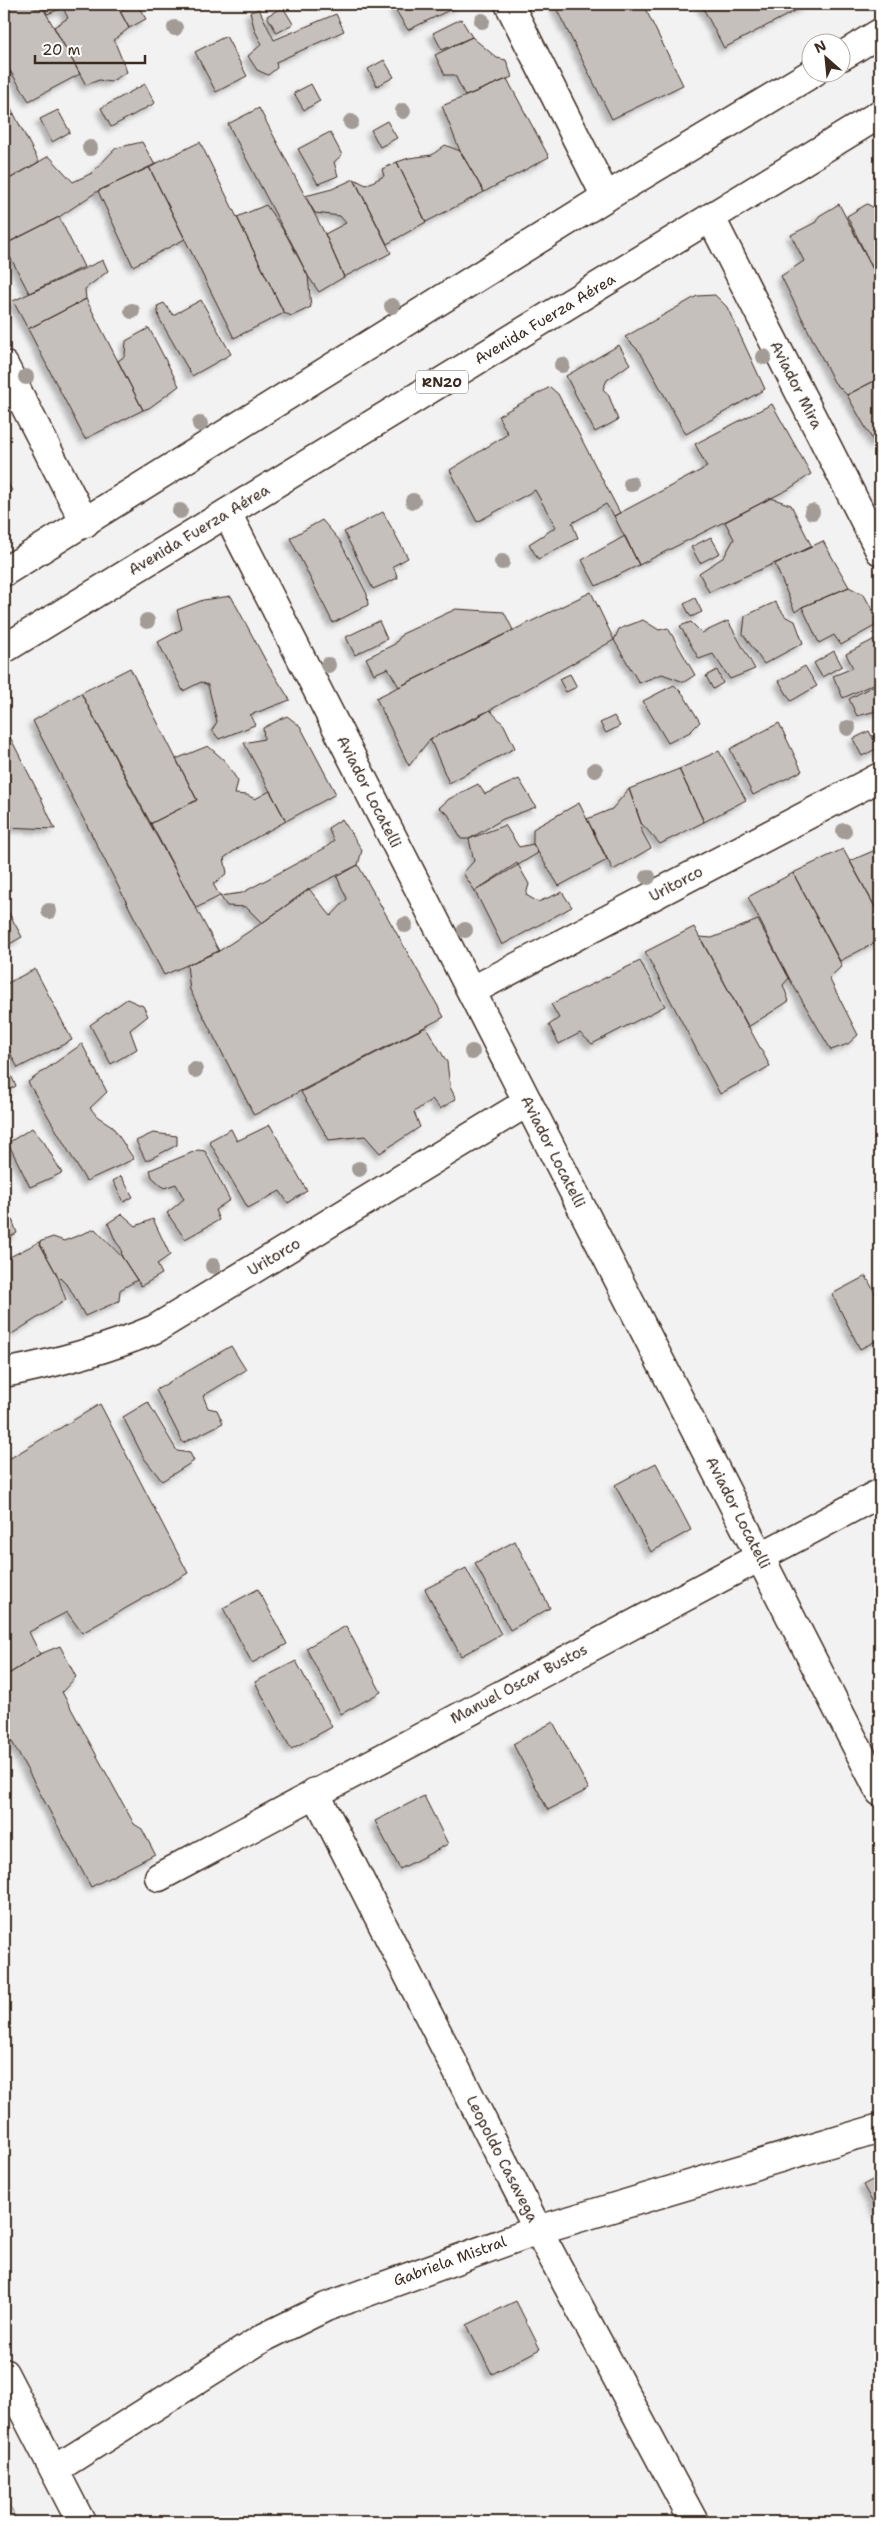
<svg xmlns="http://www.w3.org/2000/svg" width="884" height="2526" font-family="'Shantell Sans',sans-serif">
<defs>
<filter id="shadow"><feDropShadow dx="-4.5" dy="4.5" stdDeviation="2.5" flood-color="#0004"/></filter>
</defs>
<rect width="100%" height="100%" fill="#f3f2f2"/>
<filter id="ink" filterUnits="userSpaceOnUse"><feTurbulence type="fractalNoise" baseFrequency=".02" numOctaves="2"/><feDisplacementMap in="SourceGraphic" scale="10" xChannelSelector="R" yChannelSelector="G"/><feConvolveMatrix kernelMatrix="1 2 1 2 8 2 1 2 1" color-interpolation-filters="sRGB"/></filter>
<g filter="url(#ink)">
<!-- green -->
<path fill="#d8d5d2" stroke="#8a8078" d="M4,2495L18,2522H4Z"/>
<!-- building -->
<path fill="#c6c0bd" stroke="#3b2a1e" filter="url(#shadow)" d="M4,4H32L35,8H43L80,74L29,101L4,61Z
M43,4H116L129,28L114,40L127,72L110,82L99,80L86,85L54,27L68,18L63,8L47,14Z
M133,4H137L146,19L129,28L120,11Z
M396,4H462L408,30L395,9Z
M554,4H643L683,85L612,119Z
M701,4H808L724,48Z
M283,7L293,24L277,33L267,16Z
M259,9L274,40L336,14L344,31L276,62L277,68L268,75L257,70L248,56L262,44L255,31L250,12Z
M461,19L472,37L442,50L433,33Z
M226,36L247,76L216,92L195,52Z
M472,37L497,58L506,60L512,77L465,96L455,75H445L435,55Z
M384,60L394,77L377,86L368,69Z
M4,61L11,75L4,80Z
M507,79L549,157L484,192L460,151L442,106Z
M145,84L155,103L111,127L101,108Z
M311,84L320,101L304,110L294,93Z
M4,94L14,114L4,120Z
M259,108L325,234L344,277L319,292L308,276L228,124Z
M58,110L70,132L52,142L40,119Z
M14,114L39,162L4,182V120Z
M387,121L397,138L380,147L371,130Z
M330,132L342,155L334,162L338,176L318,184L298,149Z
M142,142L155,165L98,191L59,217L9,242L4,232V182L49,156L73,182L92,173L116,148Z
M200,142L284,313L234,338L149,167Z
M445,145L460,151L484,192L426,222L397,162L409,158L432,155Z
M397,162L426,222L387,244L354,179L366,185L384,176L382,169Z
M149,167L185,239L133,266L98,191Z
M354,179L391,253L344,277L325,234L346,223L340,216L315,213L305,196L332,189Z
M839,204L880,283V378L847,395L834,382L781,276L804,261L791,235L816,222L819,216Z
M867,204L880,211V283L847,216Z
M266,205L290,240L308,276L311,307L292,316L284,313L237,217Z
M59,217L84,267L29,293L4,245Z
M103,260L108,271L85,289L86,299L28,329L13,301Z
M715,295L727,307L765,389L686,434L640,352L625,337L697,296Z
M86,299L143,410L85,439L28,329Z
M201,300L231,354L192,376L159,318L157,306L164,303L173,315Z
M149,328L179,386L149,408L143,410L118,361L125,356L126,341Z
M619,345L630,364L607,380L603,389L609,396L618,420L595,432L566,376Z
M878,379L880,380V441L875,444L847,395Z
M550,387L558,394L620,513L614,516L606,504L572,523L578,538L538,559L529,544L556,527L535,490L477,522L450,470L508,434L498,416Z
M772,404L811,474L789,489L639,565L614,516L707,467L695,444Z
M4,476L12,491L4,495Z
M771,498L791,505L812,547L709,592L699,573L724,557L734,539L725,522Z
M383,512L408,558L393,566L398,578L373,589L344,532Z
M322,520L340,541L367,594L368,605L333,623L290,538Z
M625,536L639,565L596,586L582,560Z
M711,537L720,553L700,563L691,547Z
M823,541L849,587L802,607L795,612L775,564Z
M849,587L864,595L880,623L841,645L834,635L819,643L802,607Z
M591,592L614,640L476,718L430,739L409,766L376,698Z
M231,596L268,665L290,700L250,715L255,725L219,739L212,730L217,722L208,685L201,682L183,691L158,642L182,629L177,610L203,600Z
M695,598L702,612L691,617L684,604Z
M775,602L786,617L795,621L803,643L764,664L743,634L745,616Z
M456,609L504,612L513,630L399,687L388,668L374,674L366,658L395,644L402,634Z
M643,620L659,630L668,628L695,675L684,682L662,674L639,683L614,640L619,629Z
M379,621L387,639L355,655L346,637Z
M728,621L755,669L730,679L713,654L699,659L680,626L691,622L702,633Z
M880,639V681L843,698L833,676L853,668L846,654L873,640Z
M834,651L842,666L822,677L814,663Z
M805,666L817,686L791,701L779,681Z
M130,668L197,800L150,824L81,693Z
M717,670L723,683L713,689L706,676Z
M570,674L577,687L566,692L559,679Z
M880,682V710L857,716L849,699Z
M674,685L683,694L700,722L690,732L668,743L643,701Z
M81,693L219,951L164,975L33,721Z
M490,710L504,725L515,748L449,783L430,739Z
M287,716L300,726L336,794L286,821L244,743L264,739L263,728Z
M614,716L620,726L606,733L600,723Z
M779,723L802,771L753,795L730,749Z
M869,731L878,748L862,756L853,739Z
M10,737L41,798L55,829L4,827V742Z
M208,746L224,760L238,781L235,794L247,795L255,799L270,791L286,821L241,846L224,858L227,873L213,884L220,896L196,908L150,824L197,800L176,759Z
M719,751L746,800L704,822L679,769Z
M679,769L704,822L660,844L641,823L629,789Z
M519,779L536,807L503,819L469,839H461L448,814L439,808L449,799L478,784L485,794Z
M629,789L641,823L642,832L651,848L613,870L587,819L612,809Z
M579,803L607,860L559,886L533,844V829Z
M342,819L362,850L358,865L309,889L262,923L246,907L227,906L220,896L242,893L325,848L334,841L328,828Z
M505,825L519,847L533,844L538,853L475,891L463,873L474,861L469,839Z
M880,848V916L850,861Z
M843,849L880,916V940L840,961L793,873Z
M517,863L529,884L526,895L538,902L562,892L572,907L502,945L475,891Z
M358,865L444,1017L254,1115L190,990L187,965L219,951L262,923L309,889L331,916L347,899L337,877Z
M793,873L842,966L829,978L858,1035L848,1044L831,1050L789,978L748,897Z
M4,904L22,937L4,947Z
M758,920L789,978L783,985L789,1001L748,1027L700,937L712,938Z
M694,927L770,1066L720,1094L645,952Z
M640,961L665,1006L592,1044L580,1033L559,1044L549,1025L559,1018L551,1004Z
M35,969L72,1040L18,1068L4,1041V985Z
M127,999L143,1006L148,1016L130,1030L137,1049L111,1064L90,1025Z
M426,1027L447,1062L450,1087L456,1099L440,1109L432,1099L414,1112L420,1127L380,1153L365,1136L329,1140L301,1092Z
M82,1044L107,1092L90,1108L98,1117L112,1126L134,1159L86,1181L28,1082Z
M4,1060L16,1086L4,1093Z
M270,1125L307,1191L288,1203L280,1191L248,1208L209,1141L231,1129L237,1141Z
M32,1128L44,1142L62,1173L30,1187L8,1143Z
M153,1133L177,1136V1145L146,1161L136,1141Z
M198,1150L205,1151L230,1200L215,1210L219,1220L185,1239L167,1213L184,1199L176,1184L164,1188L152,1177L150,1170Z
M121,1176L133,1197L124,1202L113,1181Z
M4,1197L17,1233L4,1240Z
M122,1214L136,1226L153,1219L170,1255L157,1264L162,1274L141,1286L122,1257L121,1248L116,1242L108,1223Z
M95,1229L122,1257L137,1280L120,1290L119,1301L85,1316L69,1287L57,1275L39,1242L53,1237L64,1241Z
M39,1242L57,1275L66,1300L10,1335L4,1322V1274L7,1271L4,1260Z
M866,1276L880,1303V1339L860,1349L832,1294Z
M231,1346L246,1370L203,1396L208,1408L217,1410L223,1423L183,1443L156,1390Z
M148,1402L177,1451L190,1453L194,1461L162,1481L144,1458L123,1417Z
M100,1404L188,1573L82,1633L67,1612L29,1632L40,1654L4,1677V1462Z
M656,1463L691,1530L651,1552L615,1485Z
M515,1541L550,1608L510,1630L475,1563Z
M466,1568L501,1634L461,1656L425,1589Z
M258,1589L287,1644L252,1663L223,1608Z
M346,1626L381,1692L341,1714L306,1648Z
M60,1646L76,1677L62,1692L134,1824L142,1829L155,1854L91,1887L4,1727V1677L40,1654Z
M296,1661L332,1727L291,1749L255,1682Z
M553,1722L589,1789L548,1810L513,1744Z
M424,1796L448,1844L400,1869L375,1821Z
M880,2176V2216L863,2185Z
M516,2301L540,2349L492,2374L467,2325Z"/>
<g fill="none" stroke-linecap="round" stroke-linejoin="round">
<defs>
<path id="minor" d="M509,4L606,197
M711,218L880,551
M4,365L85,523
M227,513L880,1792
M471,991L880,777
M4,1373C56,1363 106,1350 155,1329L528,1102
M315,1792L538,2230L694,2522
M159,1877L880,1493
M4,2373L81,2522
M54,2470L263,2338L326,2307L538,2230L880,2128"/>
<path id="primary" d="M842,56L880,33
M4,572L606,197L814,72
M4,649L880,114"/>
</defs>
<!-- minor casing -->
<use href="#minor" stroke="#3b2a1e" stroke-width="31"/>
<!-- primary casing -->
<use href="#primary" stroke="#3b2a1e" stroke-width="31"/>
<!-- minor -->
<use href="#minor" stroke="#fff" stroke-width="28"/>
<!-- primary -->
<use href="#primary" stroke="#fff" stroke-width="28"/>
</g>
<!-- trees -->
<g fill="#a39c96">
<circle cx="482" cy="21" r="8"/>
<circle cx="175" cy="28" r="8"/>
<circle cx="403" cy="111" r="8"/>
<circle cx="351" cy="122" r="8"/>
<circle cx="90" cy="148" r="8"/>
<circle cx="392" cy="306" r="8"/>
<circle cx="132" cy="311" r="8"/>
<circle cx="764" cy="357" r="8"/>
<circle cx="562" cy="365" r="8"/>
<circle cx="26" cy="377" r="8"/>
<circle cx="200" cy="424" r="8"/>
<circle cx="631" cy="484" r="8"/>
<circle cx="413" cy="501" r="8"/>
<circle cx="180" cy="511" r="8"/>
<circle cx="812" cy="512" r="8"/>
<circle cx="502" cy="562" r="8"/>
<circle cx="147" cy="621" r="8"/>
<circle cx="328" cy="665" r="8"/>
<circle cx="848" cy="728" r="8"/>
<circle cx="595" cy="770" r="8"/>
<circle cx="844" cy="831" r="8"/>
<circle cx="648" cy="877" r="8"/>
<circle cx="49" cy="911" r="8"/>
<circle cx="405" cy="925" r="8"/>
<circle cx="465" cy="930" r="8"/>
<circle cx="472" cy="1052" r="8"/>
<circle cx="195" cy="1070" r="8"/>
<circle cx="359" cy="1169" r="8"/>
<circle cx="213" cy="1266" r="8"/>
</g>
</g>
<g text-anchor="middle" stroke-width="5" stroke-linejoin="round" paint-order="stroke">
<!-- shield labels -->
<rect fill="#fff" stroke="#766a62" stroke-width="1" x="416" y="370.5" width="52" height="23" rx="4"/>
<g font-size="14" font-weight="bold" fill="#3b2a1e">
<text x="442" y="387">RN20</text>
</g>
<!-- street labels -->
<g font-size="15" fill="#3b2a1e" stroke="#fff">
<text transform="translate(545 319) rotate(-31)" y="5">Avenida Fuerza Aérea</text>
<text transform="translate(796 385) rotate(63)" y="5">Aviador Mira</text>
<text transform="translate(199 530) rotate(-31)" y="5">Avenida Fuerza Aérea</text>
<text transform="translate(369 792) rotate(63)" y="5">Aviador Locatelli</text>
<text transform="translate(676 884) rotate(-28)" y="5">Uritorco</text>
<text transform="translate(553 1152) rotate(63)" y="5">Aviador Locatelli</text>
<text transform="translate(274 1257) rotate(-31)" y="5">Uritorco</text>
<text transform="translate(738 1513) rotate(63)" y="5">Aviador Locatelli</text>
<text transform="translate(519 1684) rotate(-28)" y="5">Manuel Oscar Bustos</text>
<text transform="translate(502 2159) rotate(63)" y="5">Leopoldo Casavega</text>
<text transform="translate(450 2261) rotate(-20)" y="5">Gabriela Mistral</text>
</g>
</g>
<!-- margin -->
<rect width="884" height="2526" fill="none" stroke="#fff" stroke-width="20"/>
<rect x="10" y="10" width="864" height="2506" fill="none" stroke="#3b2a1e" stroke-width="2" filter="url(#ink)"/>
<!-- north arrow -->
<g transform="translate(826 58) rotate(333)"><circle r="24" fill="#ffffff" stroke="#b1aaa5"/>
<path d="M0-4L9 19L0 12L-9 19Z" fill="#3b2a1e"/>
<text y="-8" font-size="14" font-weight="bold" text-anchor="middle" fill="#3b2a1e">N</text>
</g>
<!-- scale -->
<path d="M35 55v8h110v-8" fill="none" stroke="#3b2a1e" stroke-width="2.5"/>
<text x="42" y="55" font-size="15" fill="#3b2a1e" stroke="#ffffff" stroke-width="4" paint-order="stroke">20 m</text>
</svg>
